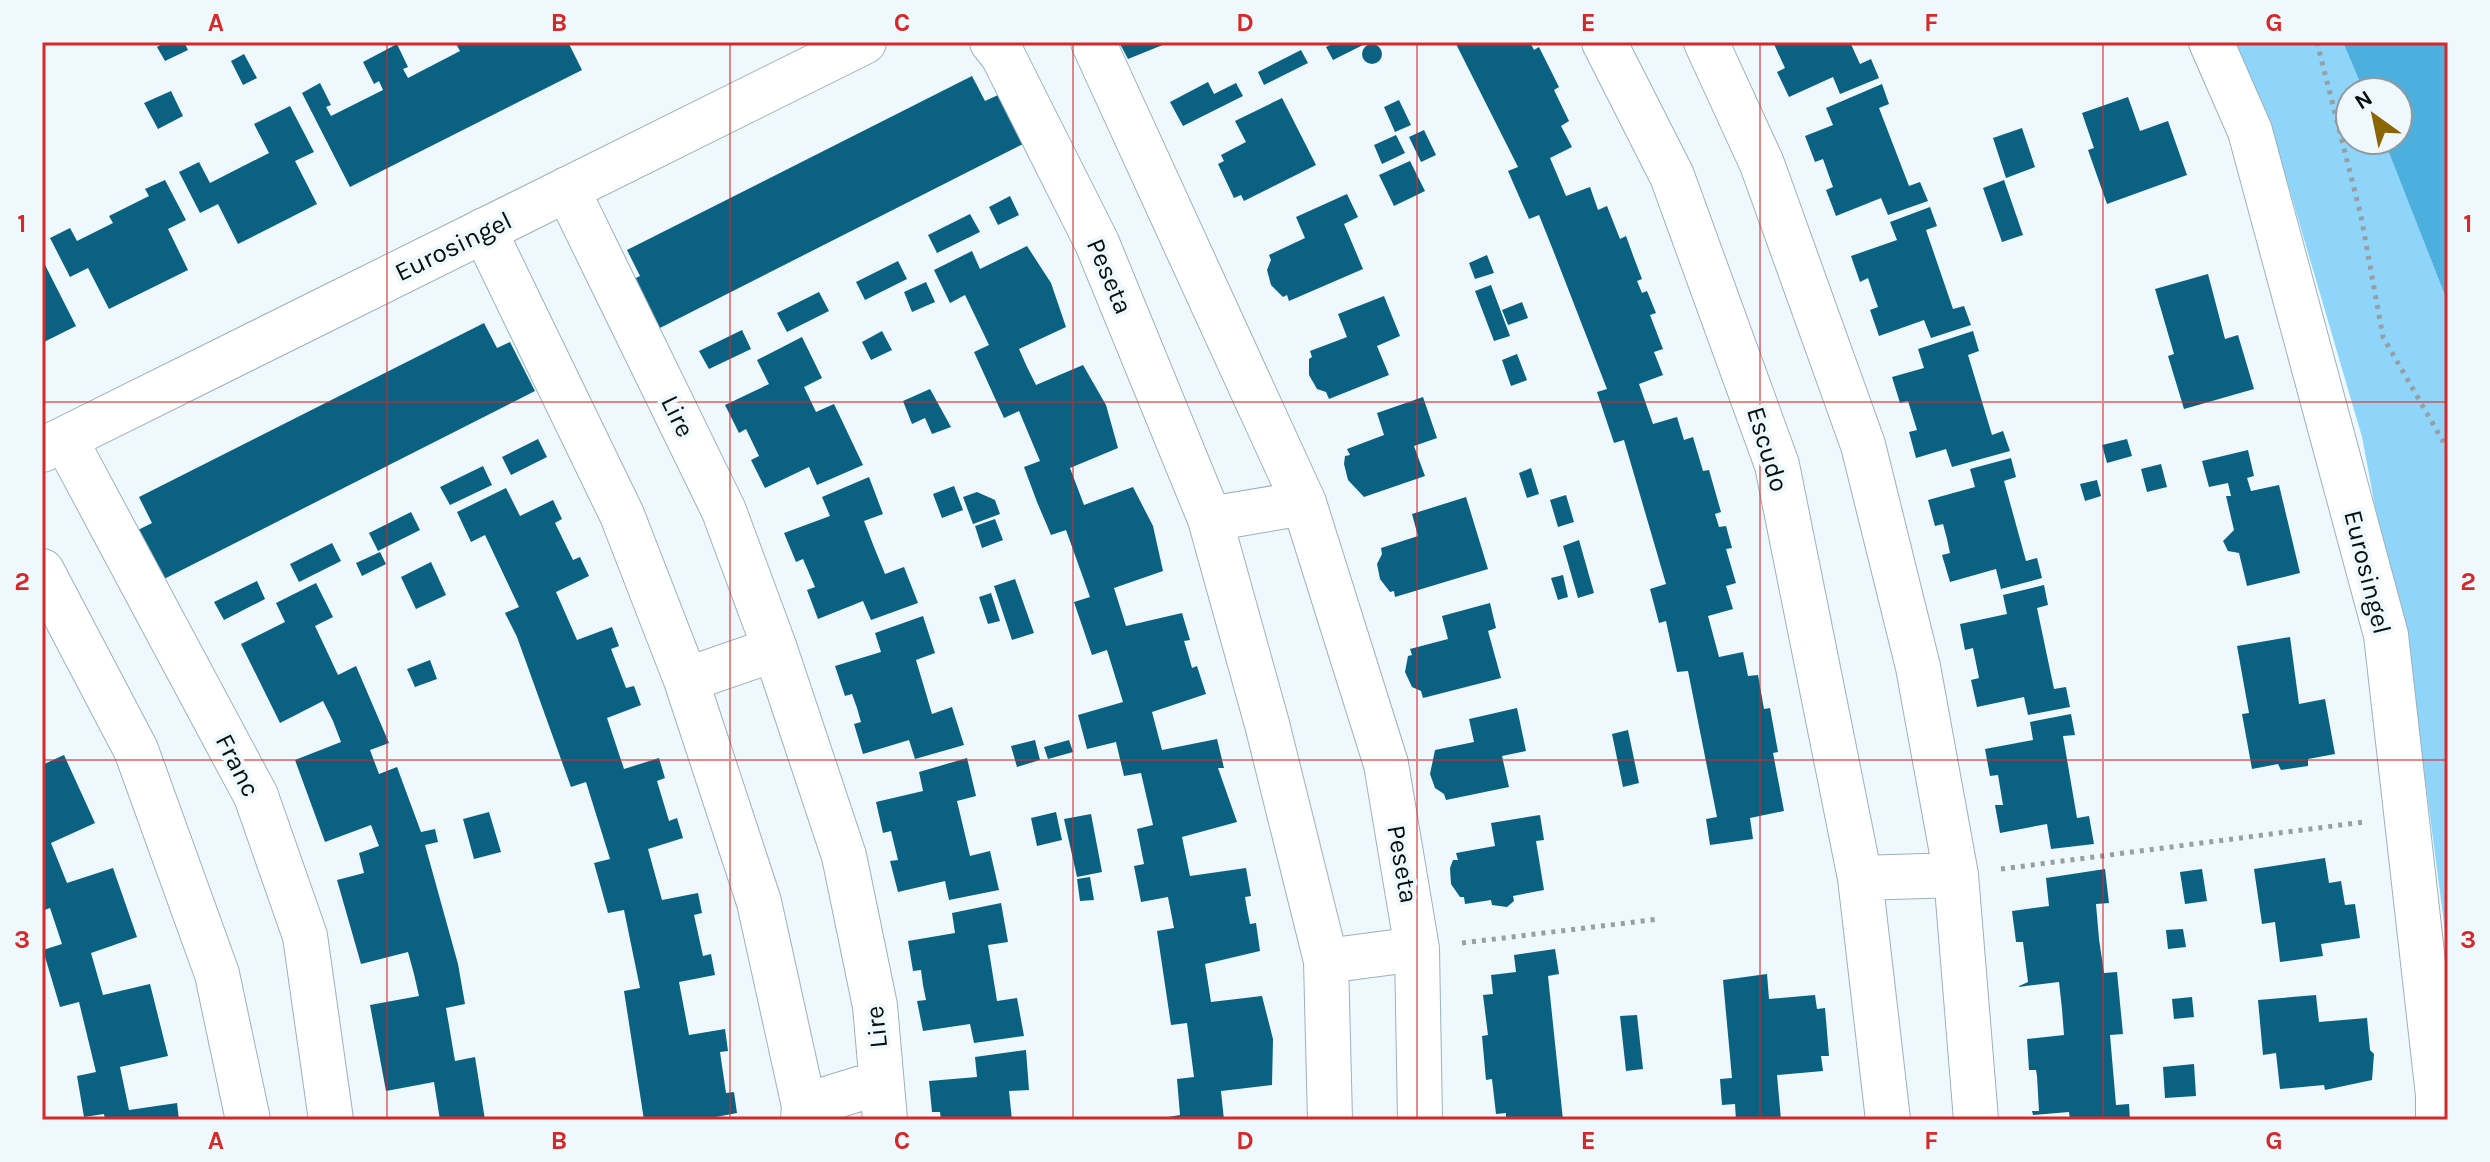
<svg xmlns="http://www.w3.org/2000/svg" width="2490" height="1162" font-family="Karla,sans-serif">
<rect width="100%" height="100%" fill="#eff8fd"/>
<!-- green -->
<path fill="#8fd5f9" d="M2235,42H2343L2364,92H2350V140H2384L2448,303V954L2423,762L2362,437L2280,157Z"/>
<!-- water -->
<path fill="#4cafdd" d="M2343,42H2448V303L2384,140H2398V92H2364Z"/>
<!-- building -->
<path fill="#0a6182" d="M166,42H184L188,50L165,61L157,47Z
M455,42H568L582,70L350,187L302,93L320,83L331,105L326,107L331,116L383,90L379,81L374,84L363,62L397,44L408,67L403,69L408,78L460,51Z
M1119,42H1170L1128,59Z
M1336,42H1369L1333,60L1326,47Z
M1455,42H1530L1534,50L1539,47L1559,87L1554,90L1569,121L1561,126L1572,147L1550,158L1566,196L1590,187L1598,210L1607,206L1620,239L1626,236L1634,258L1642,279L1637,281L1642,293L1647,291L1656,313L1650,315L1663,349L1654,352L1663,375L1639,384L1653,424L1677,417L1684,440L1693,437L1703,471L1709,470L1721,512L1715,514L1719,527L1726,526L1732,548L1726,549L1736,583L1726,586L1733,609L1708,616L1719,657L1743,652L1748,676L1758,675L1764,709L1770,708L1778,752L1773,753L1784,811L1750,818L1753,839L1710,845L1706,819L1717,817L1688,671L1677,672L1666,621L1659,623L1650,589L1666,584L1624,440L1614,443L1597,392L1607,389L1553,250L1539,215L1529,219L1508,171L1518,167Z
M1773,42H1850L1860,64L1871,59L1879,78L1840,94L1833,77L1789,97L1777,72L1785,68Z
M1362 54a10 10 0 1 1 20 0a10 10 0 1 1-20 0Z
M1301,50L1308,63L1264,85L1258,72Z
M244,54L257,78L243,85L231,61Z
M972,76L985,101L998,95L1023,144L652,332L627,282L640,276L627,250Z
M1208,82L1214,94L1236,83L1243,96L1183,126L1170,102Z
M1882,84L1889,104L1879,108L1909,186L1920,182L1928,201L1888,215L1881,198L1836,216L1826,190L1833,187L1823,159L1815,162L1805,136L1833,125L1826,108Z
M171,91L183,116L158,129L144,103Z
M2128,97L2140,131L2168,121L2187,175L2107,204L2088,150L2094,148L2082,113Z
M1282,98L1316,165L1244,201L1241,195L1234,198L1218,164L1224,161L1221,155L1246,142L1235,121Z
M1399,100L1411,125L1395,132L1384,107Z
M290,106L314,152L295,161L317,204L238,244L218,204L200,213L179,172L199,162L210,183L269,153L254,124Z
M2022,128L2035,167L2006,178L1993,138Z
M1424,130L1436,155L1421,162L1409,137Z
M1396,135L1405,153L1382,164L1374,145Z
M1410,161L1425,191L1394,206L1379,175Z
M165,180L186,220L168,229L188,270L109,309L88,268L70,277L50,238L70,228L77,241L113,223L109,216L149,196L145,189Z
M2004,180L2023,235L2002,242L1983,188Z
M1347,194L1358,217L1344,224L1363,269L1289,301L1287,295L1283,297L1271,285L1267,270L1271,260L1269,255L1305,238L1296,217Z
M1010,196L1019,215L998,225L989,207Z
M1930,207L1937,226L1926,230L1953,309L1964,306L1971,325L1931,338L1924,320L1879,336L1870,310L1878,307L1873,293L1868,278L1860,282L1851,256L1897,240L1890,222Z
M970,214L980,232L937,253L928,235Z
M1027,246L1051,283L1066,327L1019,349L1027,367L1036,385L1083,365L1106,405L1118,448L1070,468L1084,505L1133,487L1153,526L1163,571L1114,588L1126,626L1182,613L1190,640L1184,641L1188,654L1192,668L1197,666L1206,694L1152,712L1162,750L1217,739L1224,768H1218L1237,822L1182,837L1190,876L1246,868L1251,896L1245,897L1247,909L1250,924L1256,923L1260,951L1205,964L1211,1002L1262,996L1273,1039L1272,1085L1221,1091L1224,1120H1150L1180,1115L1177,1079L1194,1077L1187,1023L1171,1025L1157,931L1174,928L1168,897L1141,902L1134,866L1144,864L1137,829L1153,825L1141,773L1124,776L1116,742L1087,749L1078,715L1123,702L1107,650L1092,655L1074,602L1090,597L1066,530L1051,535L1037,502L1024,467L1040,461L1019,411L1004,418L974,352L989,345L965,295L950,303L934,270L972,251L980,269Z
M1487,255L1494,273L1475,279L1469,263Z
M42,259L76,326L42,343Z
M898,261L907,279L865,300L856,282Z
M2208,274L2225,339L2238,335L2254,389L2184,409L2168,356L2174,354L2155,289Z
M926,282L935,302L912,312L904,292Z
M1491,285L1510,336L1494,341L1475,291Z
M819,292L829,311L787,332L777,313Z
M1384,296L1400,336L1377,346L1389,375L1329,399L1326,392L1317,389L1309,375V359L1312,357L1310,351L1347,337L1338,314Z
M1522,302L1528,318L1508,325L1502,310Z
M484,323L497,348L510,342L535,391L164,579L138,530L152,523L139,497Z
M742,330L751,349L709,369L699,351Z
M882,331L892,350L871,360L862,342Z
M1973,331L1979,351L1968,355L1992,435L2003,431L2010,451L1952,467L1946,449L1916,458L1909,432L1917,430L1908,401L1900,403L1892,377L1924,368L1918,349Z
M802,337L822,378L804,387L816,412L834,404L863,465L817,485L809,467L765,488L751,460L759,456L746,429L739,433L725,405L769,384L757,360Z
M1517,354L1527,380L1511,386L1502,360Z
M930,389L951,427L932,434L925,418L912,424L903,401Z
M1423,397L1437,438L1414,446L1425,476L1364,497L1348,480L1344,464L1345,456L1350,455L1347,449L1384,435L1377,413Z
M538,439L547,457L511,475L502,457Z
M2127,439L2132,456L2107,463L2102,445Z
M2248,450L2254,476L2247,478L2251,491L2279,485L2300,573L2247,586L2239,553L2228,551L2223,541L2234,530L2226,496H2231L2228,483L2209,487L2202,461Z
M2011,458L2016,477L2004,481L2026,561L2037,558L2042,578L2001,589L1996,569L1950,582L1942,555L1950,553L1947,539L1943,524L1935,526L1928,500L1975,487L1970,469Z
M2161,464L2167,487L2147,492L2141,469Z
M483,466L492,485L450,505L440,487Z
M1531,468L1539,494L1527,498L1519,473Z
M869,477L883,514L864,521L874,547L885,574L904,567L918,603L871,620L863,601L818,619L807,590L815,587L803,559L796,562L784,533L830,516L822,497Z
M2097,480L2101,496L2085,501L2080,484Z
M954,486L963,510L942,518L933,494Z
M506,488L520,516L553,500L562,519L555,523L573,560L580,557L589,576L556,592L577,640L612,627L619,646L611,649L626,688L634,686L641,705L607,718L624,769L659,758L665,778L657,781L669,821L677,818L683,838L648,849L662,900L698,893L702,913L694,915L703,956L711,954L715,975L679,982L689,1035L725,1029L728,1051L720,1052L726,1093L734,1092L737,1113L700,1120H644L624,991L640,988L624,910L608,913L594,863L610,859L586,782L571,787L517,637L505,613L519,607L485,535L471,542L457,512Z
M977,492L995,500L1000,514L973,524L963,497Z
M1566,495L1574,522L1558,527L1550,500Z
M1466,497L1488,569L1395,597L1394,591L1390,592L1380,579L1377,564L1382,554L1381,548L1418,536L1412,514Z
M411,512L420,530L378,551L369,533Z
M995,519L1003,540L982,548L975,526Z
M1579,540L1594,593L1578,598L1563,546Z
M332,543L341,561L299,582L290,564Z
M380,552L386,564L362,576L356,563Z
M431,562L446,595L416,609L401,577Z
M1563,575L1568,597L1558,600L1551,578Z
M1015,579L1034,633L1012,640L994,586Z
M257,581L265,599L224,620L214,602Z
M316,583L333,617L315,626L338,675L356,666L389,743L370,750L379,774L397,767L421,832L435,829L438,842L425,845L458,964L465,1004L446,1008L455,1061L475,1057L485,1120H440L434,1082L386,1091L370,1005L419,996L414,974L408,952L361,964L337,880L364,873L359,853L379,846L371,825L325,842L295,760L341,742L333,721L323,701L280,723L241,644L285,622L276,603Z
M2044,585L2048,605L2037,608L2054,689L2066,687L2070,707L2028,715L2024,697L1977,707L1971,680L1979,678L1973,648L1965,650L1960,624L2007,614L2003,595Z
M991,593L1000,621L988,624L979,597Z
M1490,603L1496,628L1488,631L1501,678L1423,698L1421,691L1412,687L1405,672L1408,656L1412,655L1410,649L1448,639L1442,616Z
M923,616L935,653L916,660L932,714L952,707L964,745L915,759L909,740L863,754L854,724L861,722L857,708L852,694L845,696L835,666L881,652L875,633Z
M2290,637L2299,704L2325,699L2335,754L2308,759V766L2281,770L2278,764L2252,769L2242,714L2249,713L2237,646Z
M430,660L437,679L415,687L407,669Z
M1517,708L1526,751L1502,756L1509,787L1446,800L1444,794L1435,788L1430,774L1435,750L1474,742L1469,719Z
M2071,714L2075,735L2063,736L2077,818L2089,816L2094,844L2051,849L2047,824L2000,833L1995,805H2003L1998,775L1990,776L1985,749L2033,740L2030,722Z
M1628,730L1639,783L1623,787L1612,734Z
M1035,740L1040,760L1017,767L1011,746Z
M1069,740L1073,752L1048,759L1044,747Z
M64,755L95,823L51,843L67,883L113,868L137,937L91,953L103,995L150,984L168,1056L120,1067L129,1110L177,1103L179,1120H105L104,1114L84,1117L77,1076L96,1072L79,1002L60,1007L43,950L62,944L50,908L42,911V765Z
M967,758L976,796L957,801L970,856L990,851L999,890L949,900L945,881L898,892L890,861L898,860L891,831L883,833L876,802L923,791L919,772Z
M489,812L501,852L474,859L463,819Z
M1056,812L1062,840L1037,846L1031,818Z
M1091,814L1102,872L1077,877L1064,819Z
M1540,815L1544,840L1536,841L1544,890L1513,896L1514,901L1507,907L1492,905L1491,900L1465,904L1464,897H1460L1451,884L1450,868L1453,860H1458L1456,853L1495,846L1491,823Z
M2325,858L2329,883L2341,881L2345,905L2355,904L2360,938L2321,944L2323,956L2280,962L2275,922L2262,924L2254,869Z
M2105,869L2109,903L2096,904L2099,939L2104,973L2117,972L2123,1034L2110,1035L2116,1105L2129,1104L2130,1120H2070L2069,1112L2033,1115L2032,1111H2039L2037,1076L2036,1070H2029L2027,1039L2064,1035L2062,1009L2059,982L2017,987L2028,982L2023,942H2016L2012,911L2049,906L2046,878Z
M2202,869L2207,901L2185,904L2180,872Z
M1090,877L1094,900L1080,901L1077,879Z
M1001,903L1008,942L988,945L997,1001L1017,998L1024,1036L974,1043L970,1024L923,1031L917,1001L926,1000L923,985L921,970L913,971L908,941L955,933L952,913Z
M2183,929L2186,947L2168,949L2166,930Z
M1555,949L1559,974L1548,976L1563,1120H1506V1113L1496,1114L1492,1079L1486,1080L1482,1036L1488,1035L1483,995L1493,994L1491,975L1516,972L1514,955Z
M1767,974L1769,999L1815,995L1817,1009L1825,1008L1829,1056H1821L1823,1071L1777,1075L1781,1120H1736L1735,1104L1722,1105L1720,1079L1732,1078L1723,980Z
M2316,995L2319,1022L2367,1018L2370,1050L2374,1054L2372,1080L2325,1090L2324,1085L2280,1089L2276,1053L2263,1055L2258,1000Z
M2192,997L2194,1017L2174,1019L2172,999Z
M1637,1015L1643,1069L1626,1071L1620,1016Z
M1026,1050L1029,1090L1009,1091L1012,1120H941L940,1112H932L929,1081L977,1077L975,1057Z
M2194,1064L2196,1096L2165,1098L2163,1067Z"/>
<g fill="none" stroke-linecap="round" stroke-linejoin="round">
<defs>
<path id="street" d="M992,42L1003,56L1097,243L1210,519L1267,724L1326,961L1330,1120
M1093,42L1304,503L1386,764L1417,949L1420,1120
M1604,42L1672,176L1777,465L1860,878L1888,1120
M1706,42L1762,164L1863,445L1918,667L1956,875L1976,1120
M2211,42L2250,131L2386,635L2438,1095V1120
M567,189L724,511L775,649L844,856L875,1006L885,1120
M484,230L622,515L686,680L759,902L804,1106L803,1120
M65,439L256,796L305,936L331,1120
M42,450L864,42
M1210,519L1304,503
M42,571L136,750L217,974L248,1120
M686,680L775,649
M1860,878L1956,875
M1326,961L1417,949
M804,1106L881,1082"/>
</defs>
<!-- street casing -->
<use href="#street" stroke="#9cb1bc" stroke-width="46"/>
<!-- path -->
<path stroke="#979fa4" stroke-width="5" stroke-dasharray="4 6" stroke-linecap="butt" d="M2317,42L2361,216L2383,337L2448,450
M2001,869L2364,822
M1462,943L1659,919"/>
<!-- street -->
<use href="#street" stroke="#fff" stroke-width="44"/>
</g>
<!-- grid -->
<path fill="none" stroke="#d62828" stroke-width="2" stroke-opacity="0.55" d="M387,42V1120M730,42V1120M1073,42V1120M1417,42V1120M1760,42V1120M2103,42V1120M42,402H2448M42,760H2448"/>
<g text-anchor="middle" stroke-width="8" stroke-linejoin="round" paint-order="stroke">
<!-- street labels -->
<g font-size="26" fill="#070e12" stroke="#eff8fd">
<text transform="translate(453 246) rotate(-26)" y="9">Eurosingel</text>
<text transform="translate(1110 276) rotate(67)" y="9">Peseta</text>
<text transform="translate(678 416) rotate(64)" y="9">Lire</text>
<text transform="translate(1768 449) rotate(73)" y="9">Escudo</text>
<text transform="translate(2368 572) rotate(76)" y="9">Eurosingel</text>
<text transform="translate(238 765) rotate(63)" y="9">Franc</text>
<text transform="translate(1403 864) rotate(80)" y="9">Peseta</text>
<text transform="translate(876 1027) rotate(-96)" y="9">Lire</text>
</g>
</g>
<!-- border -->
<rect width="2490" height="1162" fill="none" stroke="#eff8fd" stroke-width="88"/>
<!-- north arrow -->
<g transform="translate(2374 116) rotate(327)"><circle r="38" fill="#eff8fd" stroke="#929a9f" stroke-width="2"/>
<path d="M0-6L14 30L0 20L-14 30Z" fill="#8c6506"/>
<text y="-12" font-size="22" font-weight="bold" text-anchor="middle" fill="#070e12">N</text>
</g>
<rect x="44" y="44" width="2402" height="1074" fill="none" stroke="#d62828" stroke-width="3"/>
<g font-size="26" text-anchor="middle" font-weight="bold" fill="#d62828">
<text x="216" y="31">A</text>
<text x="559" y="31">B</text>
<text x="902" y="31">C</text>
<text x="1245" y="31">D</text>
<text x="1588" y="31">E</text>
<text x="1931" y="31">F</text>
<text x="2274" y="31">G</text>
<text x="22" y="232">1</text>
<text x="2468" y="232">1</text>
<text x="22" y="590">2</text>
<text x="2468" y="590">2</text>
<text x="22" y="948">3</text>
<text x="2468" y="948">3</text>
<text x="216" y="1149">A</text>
<text x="559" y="1149">B</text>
<text x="902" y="1149">C</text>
<text x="1245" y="1149">D</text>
<text x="1588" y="1149">E</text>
<text x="1931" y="1149">F</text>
<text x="2274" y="1149">G</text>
</g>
</svg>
